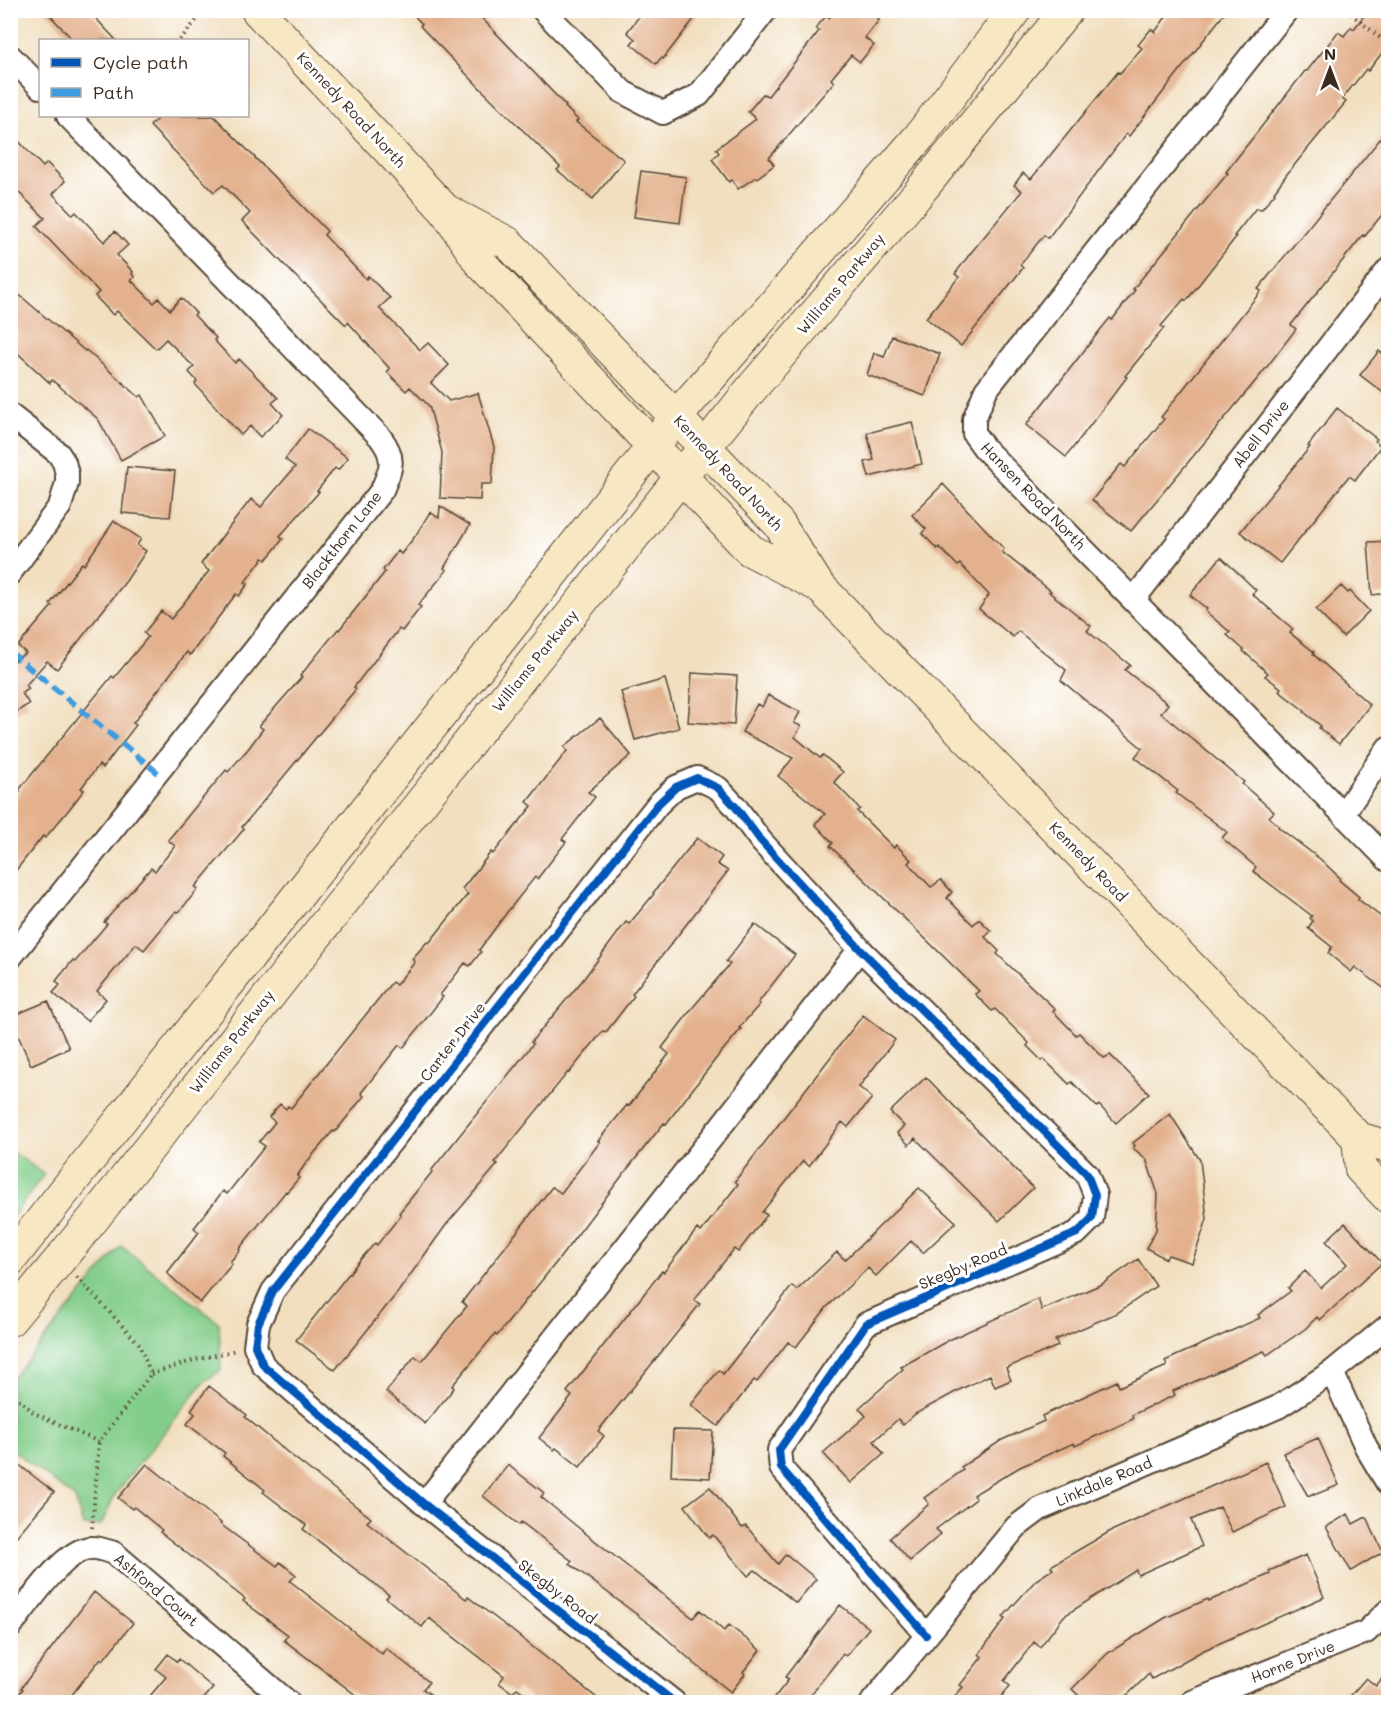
<svg xmlns="http://www.w3.org/2000/svg" width="1399" height="1713" font-family="Mali,sans-serif">
<rect width="100%" height="100%" fill="#fff"/>
<filter id="ink" filterUnits="userSpaceOnUse"><feTurbulence type="fractalNoise" baseFrequency=".0167" numOctaves="2"/><feDisplacementMap in="SourceGraphic" scale="12" xChannelSelector="R" yChannelSelector="G"/><feConvolveMatrix kernelMatrix="1 2 1 2 8 2 1 2 1" color-interpolation-filters="sRGB"/></filter>
<filter id="wash" filterUnits="userSpaceOnUse"><feTurbulence type="fractalNoise" baseFrequency=".008" numOctaves="4" result="noise"/><feDisplacementMap in="SourceGraphic" scale="24" xChannelSelector="R" yChannelSelector="G"/><feGaussianBlur stdDeviation="1.35" result="paint"/><feColorMatrix in="noise" values="0 0 0 0 0 0 0 0 0 0 0 0 0 0 0 0 0 1.4 0 .05"/><feComposite in="paint" operator="in"/></filter>
<g filter="url(#wash)">
<rect width="100%" height="100%" fill="#f1dfc0"/>
<!-- green -->
<path fill="#84ce8b" stroke="#607c54" stroke-width="1.5" d="M11,1151L44,1174L11,1219Z
M121,1246L219,1323L221,1370L204,1382L116,1493L101,1525L83,1526L75,1498L11,1449V1380Z"/>
<g id="blocks">
<!-- building -->
<path fill="#e3b18d" d="M45,10H88L116,40H73Z
M409,10H474L566,106L565,107L578,120L576,122L624,160L593,199L557,170L560,167L478,86L420,26L422,24Z
M644,10H701L663,59L661,58L656,64L631,44L635,39L627,32Z
M835,10H867L879,20L865,38L874,45L860,62L851,55L831,79L834,82L769,158L774,165L757,178L756,177L738,189L732,180L729,182L712,159L719,153L716,149L756,119L748,112L763,94L768,96L819,31L816,28L826,16L829,18Z
M1171,10H1227L1129,136L1126,134L1048,238L1044,235L1020,265L1023,268L961,346L926,318L959,277L955,274L969,255L1022,191L1014,185L1023,173L1031,179L1118,72L1120,73L1142,48L1138,45L1151,29L1155,32Z
M1368,10H1389V44L1368,71L1366,69L1342,99L1346,102L1287,174L1274,192L1275,193L1262,209L1256,208L1234,236L1236,237L1186,301L1184,299L1161,326L1164,328L1125,376L1127,377L1066,457L1026,425L1101,329L1110,318L1112,320L1135,290L1133,289L1228,173L1226,172L1305,71H1307L1338,32L1344,36L1351,27L1354,29Z
M160,116H214L327,231L324,235L366,279L368,276L390,298L379,308L420,350L428,343L449,365L431,383L449,401L478,393L494,447L492,484H481L480,500L440,498L442,452L429,406L410,387L406,391L387,372L390,369L348,322L346,325L305,284L304,285L242,221L250,213L223,185L214,192L150,126Z
M1389,128V206L1365,236L1363,235L1291,325L1296,329L1263,372L1131,531L1092,500L1121,464L1125,467L1164,419L1161,417L1261,291L1258,289Z
M10,132L43,167L47,163L65,181L53,194L73,215L76,212L104,242L115,231L128,245L117,255L133,272L132,274L135,277L131,280L154,303L159,298L170,310L181,298L196,313L194,315L216,338L214,340L235,363L239,359L278,398L272,403L283,415L260,437L250,426L241,435L195,384L197,381L189,372L194,367L166,339L156,349L117,311L113,315L95,296L99,292L36,226L45,218L10,184Z
M641,171L686,177L680,223L634,217Z
M10,287L85,351L86,350L139,397L142,395L165,436L121,460L98,419L52,380L50,383L10,346Z
M892,336L940,354L925,396L867,375L874,353L884,357Z
M1379,351L1389,358V397L1360,375Z
M1337,408L1377,439L1375,441L1381,446L1355,480L1349,476L1280,563L1240,532L1310,447L1308,446Z
M912,422L922,464L869,477L865,462L874,460L867,433Z
M308,429L348,458L338,470L335,468L317,491L319,492L280,536L283,539L266,560L263,558L245,582L248,584L239,596L236,594L190,655L187,652L133,723L136,725L103,768L99,765L81,788L84,790L67,812L45,838L43,836L10,878V803L20,791L19,790L112,676L114,678L148,637L144,633L161,611L171,619L209,571L201,564L251,499L261,507L295,467L285,459Z
M127,467L175,471L170,517L122,513Z
M943,484L1004,549L1002,552L1051,591L1049,592L1091,626L1087,631L1130,665L1125,670L1168,704L1161,713L1244,782L1242,784L1274,812L1269,817L1279,826L1278,827L1320,859L1340,878L1339,880L1359,897L1358,899L1389,923V992L1355,967L1351,972L1328,953L1332,947L1308,928L1313,921L1310,918L1312,916L1253,871L1256,867L1222,838L1227,832L1176,793L1178,791L1135,757L1142,748L1061,680L1066,670L1018,631L1013,637L979,609L989,595L960,564L958,566L939,547L937,549L922,533L926,529L912,515Z
M440,506L470,525L444,568L447,570L418,605L421,607L402,631L399,629L354,687L356,689L242,827L244,829L195,887L198,889L179,912L176,911L144,950L136,944L97,991L106,999L87,1021L53,993L60,985L56,981L73,960L75,962L107,924L104,922L151,868L155,871L175,846L168,840L226,770L228,772L248,749L263,729L259,726L302,677L300,676L338,629L339,630L385,572L383,570L398,551L401,554L416,535L430,512L439,518Z
M114,521L141,539L137,545L146,551L126,581L57,669L47,661L26,685L29,689L22,693L29,704L10,716V661L12,662L26,653L18,646L52,606L50,604L82,563L84,565Z
M1389,541V593L1372,595L1368,542Z
M1221,557L1256,590L1252,594L1293,629L1290,633L1314,652L1313,654L1370,705L1339,744L1319,728L1321,726L1304,712L1305,711L1279,691L1281,688L1265,676L1268,673L1243,651L1244,650L1227,635L1230,632L1205,611L1207,609L1190,595Z
M1341,586L1348,593L1350,591L1369,611L1343,637L1316,610Z
M692,673L737,676L734,725L688,722Z
M665,679L679,728L635,740L621,692Z
M768,695L800,712L794,723L801,726L795,737L820,758L823,755L843,772L834,782L860,809L857,811L894,848L896,845L911,860L908,863L931,887L941,880L952,892L947,898L973,925L979,919L991,931L985,937L999,951L997,954L1055,1009L1053,1011L1076,1035L1079,1033L1104,1058L1110,1055L1149,1093L1116,1123L1099,1105L1097,1107L1072,1082L1069,1084L1044,1059L1042,1061L1027,1046L1029,1043L995,1009L992,1011L975,994L979,991L830,846L833,843L815,824L825,814L778,776L793,758L742,732L757,704L762,707Z
M600,718L631,755L588,792L595,797L562,839L566,842L537,879L535,877L508,911L479,950L481,952L470,966L465,963L440,995L443,997L403,1048L399,1045L361,1093L364,1096L335,1132L333,1131L306,1163L297,1176L299,1178L287,1192L286,1191L239,1249L240,1250L230,1262L232,1264L200,1303L167,1273L199,1232L194,1228L223,1191L227,1194L265,1146L259,1142L275,1122L269,1117L280,1104L286,1109L288,1106L291,1108L392,982L396,985L415,962L412,959L427,942L429,943L468,894L462,889L491,852L493,854L532,806L527,802L567,751L564,747Z
M697,838L722,857L717,864L728,871L632,994L634,996L606,1032L603,1031L569,1073L568,1072L495,1162L498,1164L446,1225L398,1292L335,1370L296,1340L359,1261L375,1243L377,1245L401,1215L399,1213L432,1172L431,1171L533,1044L531,1042L582,981L626,922L629,924L654,894L653,893Z
M755,924L795,955L758,1003L760,1004L739,1028L741,1029L718,1056L666,1124L664,1123L625,1172L559,1259L497,1336L495,1334L452,1386L454,1388L425,1424L386,1392L415,1356L422,1361L467,1306L462,1302L552,1187L561,1193L600,1142L598,1141L627,1105L629,1106L669,1054L662,1048L694,1006L730,964L726,961Z
M48,1001L69,1048L31,1065L10,1017Z
M863,1015L895,1040L859,1087L872,1098L848,1127L842,1122L809,1166L803,1161L762,1212L767,1215L738,1252L734,1249L694,1300L700,1304L598,1431L604,1436L580,1467L556,1448L554,1450L539,1438L572,1396L567,1392L662,1271L664,1272L697,1229L701,1232L738,1184L735,1181Z
M926,1077L1033,1188L999,1221L915,1138L909,1145L897,1133L904,1126L890,1112Z
M1170,1114L1200,1160L1207,1219L1192,1263L1168,1255L1166,1259L1146,1248L1156,1230L1158,1194L1146,1159L1133,1148L1135,1146L1133,1143Z
M919,1188L956,1222L923,1253L911,1241L876,1276L868,1268L827,1307L796,1347L788,1342L757,1382L754,1380L718,1426L691,1405L719,1370L723,1374L792,1286L797,1290L837,1252L845,1260Z
M1345,1223L1382,1263L1320,1320L1317,1317L1305,1329L1267,1355L1264,1351L1214,1373L1173,1391L1175,1395L1132,1415L1133,1419L1075,1446L1074,1443L1020,1467L973,1495L976,1499L936,1529L941,1534L910,1561L890,1538L929,1504L924,1498L963,1470L961,1467L1002,1440L1044,1421L1042,1416L1117,1381L1119,1387L1167,1366L1165,1361L1260,1318L1258,1315L1291,1291L1288,1288L1305,1271L1321,1288L1347,1264L1326,1241Z
M1138,1259L1156,1286L1117,1313L1055,1340L1058,1346L1006,1368L1011,1380L995,1387L990,1375L961,1389L915,1414L903,1425L898,1419L874,1441L884,1454L851,1483L823,1453L866,1416L859,1408L903,1369L901,1367L949,1340L1038,1299L1042,1310L1102,1284Z
M209,1386L247,1415L245,1417L287,1452L371,1518L367,1522L466,1599L468,1597L510,1629L602,1702H537L517,1688L513,1693L499,1683L504,1676L429,1618L422,1627L386,1598L389,1595L303,1529L306,1525L263,1492L265,1490L223,1456L225,1453L187,1424L195,1414L191,1410Z
M673,1430L713,1431L710,1478L671,1476Z
M1318,1438L1339,1485L1314,1495V1493L1308,1496L1283,1453Z
M1266,1462L1286,1507L1232,1532L1220,1507L1191,1520L1202,1546L1138,1575L1136,1570L1064,1616L1040,1647L1034,1642L1004,1681L1010,1686L997,1702H950L963,1687L960,1685L982,1657L979,1654L1005,1619L1003,1617L1036,1580L1053,1569L1051,1566L1109,1532Z
M18,1464L54,1492L10,1544V1473Z
M147,1464L221,1523L220,1524L277,1566L280,1562L296,1575L290,1581L382,1654L386,1648L429,1682L423,1689L441,1702H365L284,1640L288,1635L243,1601L245,1599L231,1588L160,1532L162,1530L134,1507L132,1509L118,1498Z
M508,1465L544,1493L541,1497L580,1529L693,1618L700,1610L724,1631L729,1625L760,1650L743,1672L745,1674L731,1692L695,1664L656,1629L570,1564L572,1561L521,1522L519,1525L483,1496Z
M710,1487L742,1528L746,1526L778,1564L786,1554L816,1579L796,1603L755,1570L748,1576L713,1535L709,1538L685,1506Z
M1348,1514L1353,1524L1366,1517L1383,1552L1351,1571L1326,1527Z
M1306,1555L1324,1597L1202,1651L1152,1679L1149,1674L1120,1702H1085L1072,1689L1108,1653L1165,1618L1208,1599L1209,1601L1270,1574L1269,1571Z
M94,1592L133,1623L103,1660L101,1658L66,1702H13L23,1689L21,1688Z
M840,1605L869,1628L846,1656L843,1654L805,1702H771L789,1679L785,1677Z
M168,1654L177,1662L179,1659L213,1688L201,1702H157L150,1696L166,1677L156,1669Z
M1389,1670V1702H1345L1366,1678L1376,1686Z"/>
</g>
</g>
<g filter="url(#ink)">
<use href="#blocks" fill-opacity="0" stroke="#564536" stroke-width="1.5"/>
<g fill="none" stroke-linecap="round" stroke-linejoin="round">
<defs>
<path id="street" d="M543,10L623,92L663,113L699,95L766,10
M1287,10L986,390L974,419V434L985,449L1388,860
M10,56L40,87
M10,415L58,453L64,462L67,474V483L60,506L10,573
M1134,599L1388,270
M1343,814L1388,748
M10,958L382,490C392,467 396,458 380,437L68,116
M1332,1372L1366,1447L1388,1484
M424,1504L860,949
M10,1627C27,1606 63,1550 90,1548C97,1547 107,1551 114,1553L288,1702
M674,1702L424,1504L263,1365L255,1346L258,1324L273,1291L658,804L676,787L697,778L718,788L735,806L761,841L860,949L1087,1174L1095,1195L1092,1218L1077,1233L866,1324L779,1450L781,1468L926,1635
M872,1702L1016,1527L1040,1509L1278,1407L1332,1372L1388,1326
M1192,1702L1366,1632L1388,1611"/>
<path id="secondary" d="M257,10L445,210L479,261L750,550L817,585
M445,210L508,243L779,524L818,585L1358,1138L1388,1147
M1358,1138L1361,1169L1388,1197
M10,1260L676,417L919,137L1015,10
M10,1320L94,1218L420,804L752,388L916,196L1067,10"/>
</defs>
<!-- street casing -->
<use href="#street" stroke="#564536" stroke-width="26"/>
<!-- secondary casing -->
<use href="#secondary" stroke="#564536" stroke-width="34"/>
<!-- path -->
<path stroke="#564536" stroke-width="4" stroke-dasharray="1.5 4.5" stroke-linecap="butt" d="M1346,10L1388,44
M180,40L205,10
M77,1277L139,1344L151,1374L99,1442L92,1528
M151,1374L195,1360L236,1350
M10,1391L34,1413L99,1442"/>
<!-- street -->
<use href="#street" stroke="#fff" stroke-width="22"/>
<!-- secondary -->
<use href="#secondary" stroke="#f7e8c3" stroke-width="32"/>
<!-- quiet -->
<path stroke="#3f9ce0" stroke-width="6" stroke-dasharray="12 6" stroke-linecap="butt" d="M10,652L158,773"/>
<defs>
<path id="cycleway" d="M674,1702L424,1504L263,1365L255,1346L258,1324L273,1291L658,804L676,787L697,778L718,788L735,806L761,841L860,949L1087,1174L1095,1195L1092,1218L1077,1233L866,1324L779,1450L781,1468L926,1635"/>
</defs>
<!-- cycleway casing -->
<use href="#cycleway" stroke="#fff" stroke-width="11"/>
<!-- cycleway -->
<use href="#cycleway" stroke="#0057b8" stroke-width="8"/>
</g>
</g>
<g text-anchor="middle" stroke-width="6" stroke-linejoin="round" paint-order="stroke">
<!-- street labels -->
<g font-size="15" fill="#3b2a1e" stroke="#fff">
<text transform="translate(351 110) rotate(47)" y="5">Kennedy Road North</text>
<text transform="translate(841 284) rotate(-50)" y="5">Williams Parkway</text>
<text transform="translate(1261 434) rotate(-52)" y="5">Abell Drive</text>
<text transform="translate(728 473) rotate(47)" y="5">Kennedy Road North</text>
<text transform="translate(1033 496) rotate(46)" y="5">Hansen Road North</text>
<text transform="translate(342 540) rotate(-52)" y="5">Blackthorn Lane</text>
<text transform="translate(535 661) rotate(-51)" y="5">Williams Parkway</text>
<text transform="translate(1088 862) rotate(46)" y="5">Kennedy Road</text>
<text transform="translate(232 1042) rotate(-52)" y="5">Williams Parkway</text>
<text transform="translate(453 1042) rotate(-52)" y="5">Carter Drive</text>
<text transform="translate(963 1267) rotate(-23)" y="5">Skegby Road</text>
<text transform="translate(1104 1482) rotate(-23)" y="5">Linkdale Road</text>
<text transform="translate(156 1590) rotate(40)" y="5">Ashford Court</text>
<text transform="translate(557 1592) rotate(38)" y="5">Skegby Road</text>
<text transform="translate(1293 1662) rotate(-22)" y="5">Horne Drive</text>
</g>
</g>
<!-- margin -->
<rect width="1399" height="1713" fill="none" stroke="#fff" stroke-width="36"/>
<!-- legend -->
<rect x="39" y="39" width="210" height="78" fill="#ffffff" stroke="#b1aaa5" stroke-width="1.5"/>
<rect x="51" y="58" width="30" height="9" fill="#0057b8" stroke="#b1aaa5" stroke-width="1.5"/>
<text x="93" y="69" font-size="18" fill="#3b2a1e">Cycle path</text>
<rect x="51" y="88" width="30" height="9" fill="#3f9ce0" stroke="#b1aaa5" stroke-width="1.5"/>
<text x="93" y="99" font-size="18" fill="#3b2a1e">Path</text>
<!-- north arrow -->
<g transform="translate(1330 69)" stroke="#ffffff" stroke-width="4.5" paint-order="stroke">
<path d="M0-4.5L10 22L0 15L-10 22Z" fill="#3b2a1e"/>
<text y="-9" font-size="16" font-weight="bold" text-anchor="middle" fill="#3b2a1e">N</text>
</g>
</svg>
